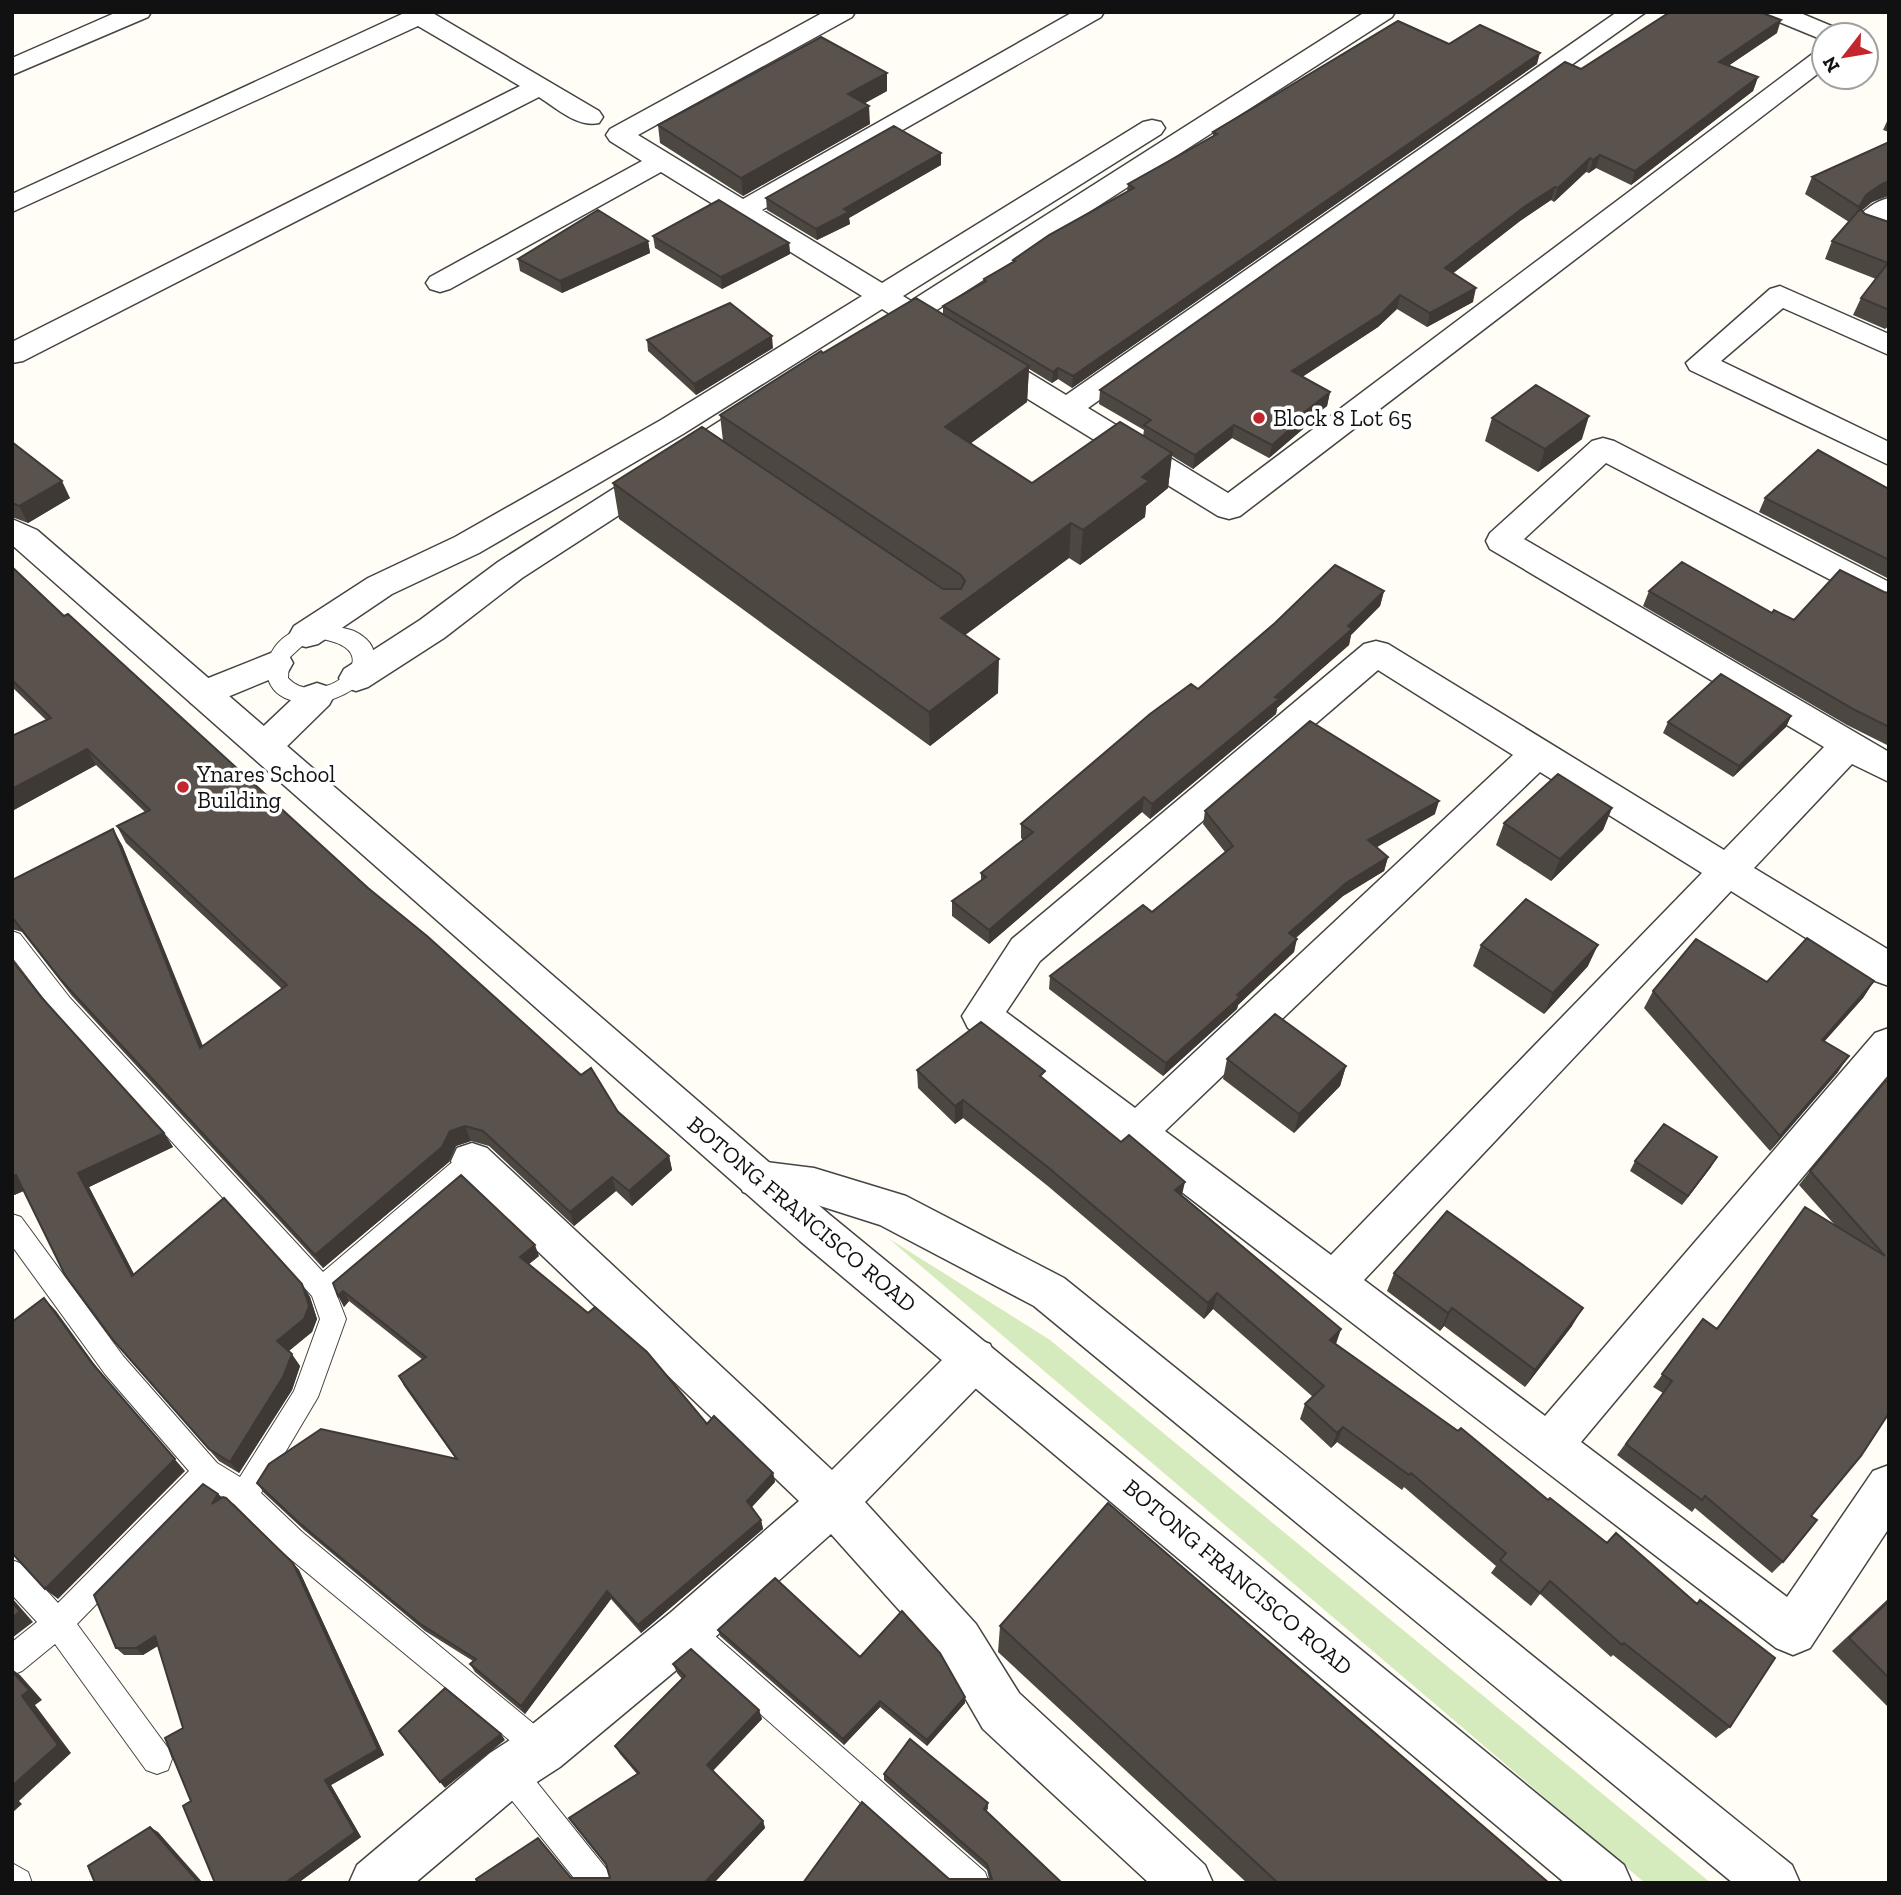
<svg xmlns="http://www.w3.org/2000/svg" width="1901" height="1895" font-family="'Zilla Slab',serif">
<rect width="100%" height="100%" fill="#fffdf5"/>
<!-- green -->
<path fill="#d5ebbd" d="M888,1238L1050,1340L1711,1883H1645Z"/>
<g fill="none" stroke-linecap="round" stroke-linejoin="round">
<defs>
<path id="service" d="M322,625C332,627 344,627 354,631C411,659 336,721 285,698C258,685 264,651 286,636C296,629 310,627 322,625ZM322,639C395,652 319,712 288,678L289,658L302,646Z
M12,931L20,934L70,998L323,1272L463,1153L472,1150L481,1153L484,1161L481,1169L336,1293L346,1319L318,1397L261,1493L302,1532L552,1739L557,1749L552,1759L542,1764L532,1759L282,1552L234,1504L209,1489L77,1624L168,1748L172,1759L168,1770L157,1774L146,1770L55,1644L22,1671L12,1675V1642L37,1622L12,1595V1560L22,1564L58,1603L189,1471L105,1374L12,1246V1214L21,1217L123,1356L217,1463L240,1477L294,1391L320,1319L312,1296L54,1012L12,957Z
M687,1616L697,1620L985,1872L989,1883H951L677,1640L673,1630L677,1620Z
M508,1756L519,1760L609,1872L613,1883H578L497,1782L493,1771L497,1760Z
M12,1863L28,1872L32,1883H12Z"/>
<path id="minor" d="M117,12H151L148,17L12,75V58Z
M401,12H431L599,111L603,117L599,123C578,128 556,108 539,97L23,361L12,363V342L520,86L418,26L12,212V194L402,14Z
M824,12H855L852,17L638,135L743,199L1073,12H1104L1101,17L762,210L882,283L1143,122L1152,120L1161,122L1165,128L1161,134L903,296L911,301L1365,12H1395L1392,17L932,313L1066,395L1617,12H1646L1088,408L1228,493L1815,52L1824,49V69L1240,516L1229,519L1218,516L911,327L892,335L882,332L877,326L890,314L882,309L683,434L479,553L392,594L318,644L306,647L294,644L289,635L294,626L368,578L455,537L661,420L862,296L661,172L450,289L440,292L430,289L426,283L430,277L642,161L610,141L606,135L610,129Z
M1764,12H1798L1841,30L1845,35H1824L1823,40L1767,17Z
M1889,198V240L1858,229L1854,223C1862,211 1875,201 1889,198Z
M1780,286L1889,334V355L1783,308L1721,361L1889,442V465L1690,370L1686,363L1770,289Z
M767,395L778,398L782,405L778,412L522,578L444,638L368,687L356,691L344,687L339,678L344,669L420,620L498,562L756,398Z
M1603,438L1614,441L1889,582V608L1877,604L1606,463L1524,539L1889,752V782L1852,764L1754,868L1889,950V986L1875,981L1731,891L1364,1280L1545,1416L1875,1033L1889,1028V1074L1581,1442L1787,1597L1873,1471L1889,1465V1528L1810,1648L1793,1655L1776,1648L968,1028L962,1016L1012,939L1364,644L1376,641L1388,644L1724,850L1824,747L1490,549L1486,541L1490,533L1592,441ZM1378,670L1513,755L1135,1108L1006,1012L1040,961ZM1540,772L1702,873L1331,1255L1165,1131Z
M276,651L288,654L293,663L288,672L203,707L191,703L186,694L191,685Z
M317,683L329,687L334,696L329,705L277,756L264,760L251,756L246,747L251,738L305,687Z
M472,1143L487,1148L832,1470L958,1344L974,1338L990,1344L996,1359L990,1374L865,1502L976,1624L1019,1693L1205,1865L1213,1883H1149L983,1729L942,1658L831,1534L704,1647L560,1767L526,1789L415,1883H349L357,1865L490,1753L524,1731L670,1613L799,1501L457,1174L451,1161L457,1148Z
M758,1161L814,1168L906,1196L1064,1278L1792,1865L1800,1883H1733L1034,1306L880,1225L814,1204L758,1197L743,1192L737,1179L743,1166Z"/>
<path id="tertiary" d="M12,519L37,530L830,1215L1624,1865L1632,1883H1565L800,1241L12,545Z"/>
</defs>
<!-- service casing -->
<use href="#service" stroke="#444" stroke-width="2"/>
<!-- minor casing -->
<use href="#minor" stroke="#444" stroke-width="3"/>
<!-- tertiary casing -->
<use href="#tertiary" stroke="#444" stroke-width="3"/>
<!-- service -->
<use href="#service" fill="#fff" fill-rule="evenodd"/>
<!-- minor -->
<use href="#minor" fill="#fff" fill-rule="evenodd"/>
<!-- tertiary -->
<use href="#tertiary" fill="#fff" fill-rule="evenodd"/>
</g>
<!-- wall -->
<path fill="#4d4742" d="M1777,33L1729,65L1758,77L1753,91L1631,185L1596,168L1589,173L1586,172L1554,202L1551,200L1520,221L1453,273L1473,302L1427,327L1397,309L1378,327L1302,377L1330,392L1327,406L1304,424L1303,429L1269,458L1232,438L1193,469L1172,456L1168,488L1146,506L1145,517L1080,565L1069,558L965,635L998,693L930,746L619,519L613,483L723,441L720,415L823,353L943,314V306L984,282V279L1013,262V260L1127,192L1128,184L1213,136V132L1449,44L1537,64L1072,388L1058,379L1052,383L1029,369L1027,402L970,444L1032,483L1143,436L1144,430L1099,404L1100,390L1581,69Z
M887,91L865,103L870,124L743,196L660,143L658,125Z
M1889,117V132L1883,130Z
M1889,142V196L1872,202L1862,210L1865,214L1889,222V326L1885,329L1853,315L1861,298L1876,279L1825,259L1832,241L1849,222L1805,194L1812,177Z
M941,153V165L849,218L850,224L817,240L767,210L766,198Z
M653,236L789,243L790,254L722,289L655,248Z
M648,241L650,253L562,293L520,271L518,259Z
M647,340L773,348L696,395L648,351Z
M1492,418L1582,439L1538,472L1485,441Z
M12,442L70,498L28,523L12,517Z
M1889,489V579L1759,512L1765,498Z
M12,567L64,616L669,1156L672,1170L632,1206L616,1191L574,1226L489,1146L471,1141L456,1146L449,1162L323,1268L72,996L22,932L12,929V880L122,845L203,1046L282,989L126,843L117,826L145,812L96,765L12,811V736L46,720L12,687Z
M1384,591L1380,606L1351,635L1349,645L1277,708L1276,714L1150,819L1142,812L989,944L952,916V901L981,881V873L1023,840L1021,838V824L1198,689Z
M1649,591L1772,613L1794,620L1884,592L1889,593V746L1847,725L1643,606Z
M1791,716L1786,727L1733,777L1663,733L1668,722Z
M1612,808L1603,830L1551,881L1496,845L1504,823Z
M1205,811L1435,814L1376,847L1388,857L1384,871L1343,896L1296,938L1294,952L1238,1005L1237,1009L1163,1076L1049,989L1050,976L1152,912L1225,852L1203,824Z
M1481,945L1588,966L1544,1014L1473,966Z
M1874,981L1863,998L1824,1042L1838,1072L1770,1151L1644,1008L1653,991L1767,982Z
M42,998L164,1133L173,1147L89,1187L134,1274L302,1284L310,1297L317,1319L312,1332L289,1351L300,1366L292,1390L239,1473L219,1461L125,1354L24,1191L12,1196Z
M1227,1059L1346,1066L1340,1086L1294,1133L1223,1079Z
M917,1070L1045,1080L1341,1329L1336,1344L1607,1543L1697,1603L1700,1600L1730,1727L1716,1738L1613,1655L1611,1657L1540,1594L1531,1606L1491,1573L1496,1566L1404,1487L1402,1490L1337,1442L1331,1448L1300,1419L1305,1404L1313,1397L1213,1309L1204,1319L1049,1187L963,1118L955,1124L918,1088Z
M1886,1080L1889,1413L1811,1516L1783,1562L1772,1573L1695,1508L1692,1512L1617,1455L1663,1393L1653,1387L1703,1319L1716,1328L1834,1224L1799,1185L1810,1171Z
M1635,1161L1711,1167L1682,1205L1630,1171Z
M539,1256L529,1264L707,1424L773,1473L775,1482L751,1508L761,1520L763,1529L641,1633L611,1599L525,1714L475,1672L470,1664L473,1661L425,1631L304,1530L264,1493L257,1483L455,1458L404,1386L399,1376L423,1360L349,1301L344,1307L333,1283Z
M1394,1273L1572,1326L1525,1387L1444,1326L1440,1331L1387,1291Z
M218,1494L293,1563L299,1570L384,1755L331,1785L361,1837L298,1883H215L191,1801L183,1728L158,1646L143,1655H124L116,1648Z
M1889,1598V1708L1832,1651Z
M1000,1626L1549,1883H1247L998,1652Z
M718,1630L860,1657L965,1703L927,1746L880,1707L844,1745L720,1636Z
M673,1664L759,1710L762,1719L713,1771L763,1821L765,1828L714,1883H478L571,1878H610L637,1774L620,1754L615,1746L682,1679L677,1673Z
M884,1774L988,1803V1809L986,1811L1062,1883L949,1879H989L987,1870L884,1780Z"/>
<!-- shaded-wall -->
<path fill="#3f3936" d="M1781,20L1777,33L1715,75L1719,62Z
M1540,53L1537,64L1072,388L1073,376Z
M887,73V91L849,112L848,94Z
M1758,77L1753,91L1631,185L1635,171Z
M869,106L870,124L743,196L741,178Z
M941,153V165L849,218L850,224L817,240L816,229L844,209Z
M1600,155L1596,168L1589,173L1593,160Z
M1590,158L1586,172L1554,202L1558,188Z
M1889,181L1888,195L1872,202L1859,213L1852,224L1859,207L1866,195L1880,185Z
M1555,187L1551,200L1520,221L1442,282L1445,268L1524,207Z
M648,241L650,253L562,293L560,281Z
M789,243L790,254L722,289L721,277Z
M1476,288L1473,302L1427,327L1430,313Z
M1400,295L1397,309L1378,327L1290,385L1292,371Z
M772,336L773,348L696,395L694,384Z
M1029,366L1027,402L945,462V427Z
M1058,368V379L1052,383L1053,372Z
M1330,392L1327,406L1304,424L1303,429L1269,458L1272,445L1302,414Z
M1589,416L1582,439L1538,472L1545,449Z
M1234,425L1232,438L1193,469L1195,455Z
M1172,453L1168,488L1146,506L1145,517L1080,565L1083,530L1142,477Z
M62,481L70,498L28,523L19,506Z
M1071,523L1069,558L941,653V618Z
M1384,591L1380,606L1351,635L1349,645L1277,708L1276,714L1150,819L1152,804L1275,697Z
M999,659L998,693L930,746L929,712Z
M1791,716L1786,727L1733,777L1739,766Z
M87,749L96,765L12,811V789Z
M1144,797L1142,812L989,944V930Z
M1439,801L1435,814L1365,854L1368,840Z
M1612,808L1603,830L1551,881L1560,859Z
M113,829L122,845L209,1063L200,1048Z
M1388,857L1384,871L1343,896L1286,946L1289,933L1346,883Z
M1297,939L1294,952L1238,1005L1237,1009L1163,1076L1166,1063Z
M1598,945L1588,966L1544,1014L1553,993Z
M1874,981L1863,998L1811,1056L1822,1040Z
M1849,1056L1838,1072L1770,1151L1780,1136Z
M1346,1066L1340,1086L1294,1133L1299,1114Z
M963,1100V1118L955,1124V1106Z
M465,1126L471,1141L456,1146L449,1162L323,1268L315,1255L450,1131Z
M164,1133L173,1147L89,1187L142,1290L132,1276L78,1173Z
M669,1156L672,1170L632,1206L629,1191Z
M1717,1157L1711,1167L1682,1205L1688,1196Z
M16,1175L27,1189L12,1196V1176Z
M612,1177L616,1191L574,1226L570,1212Z
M1185,1182L1181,1199L1175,1190Z
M535,1245L539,1256L524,1268L520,1257Z
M302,1284L310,1297L317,1319L312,1332L286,1353L277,1341Z
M343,1291L349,1301L344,1307L338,1296Z
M1217,1293L1213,1309L1204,1319L1208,1303Z
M44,1298L56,1311L103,1376L185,1471L58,1599L45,1589L92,1363Z
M1452,1308L1444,1326L1440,1331L1448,1313Z
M1583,1308L1572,1326L1525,1387L1535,1370Z
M1341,1329L1335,1345L1330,1340Z
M292,1354L300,1366L292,1390L239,1473L230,1462Z
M1343,1427L1337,1442L1331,1448L1337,1433Z
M773,1473L775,1482L749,1510L747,1501Z
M218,1494L225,1502L212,1504Z
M761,1520L763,1529L641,1633L638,1625Z
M293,1563L299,1570L384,1755L331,1785L361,1837L298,1883H285L325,1780Z
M607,1591L611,1599L525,1714L521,1706Z
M12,1598L33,1622L12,1638Z
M155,1636L162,1643L143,1655L136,1648Z
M12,1669L20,1675L42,1700L35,1705L71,1753L19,1801L22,1804L12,1813V1786L22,1696Z
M965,1697V1703L927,1746V1740Z
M880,1701V1707L844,1745L843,1739Z
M759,1710L762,1719L710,1773L707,1765Z
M501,1734L505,1740L445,1788L440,1782Z
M763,1821L765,1828L714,1883H704Z
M150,1827L158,1832L203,1883H199Z"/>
<!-- building -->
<path fill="#5a524d" stroke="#3f3936" stroke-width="2" d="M1670,12H1760L1781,20L1719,62L1758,77L1635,171L1600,155L1593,160L1590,158L1558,188L1555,187L1524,207L1445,268L1476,288L1430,313L1400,295L1381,314L1292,371L1330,392L1302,414L1305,416L1272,445L1234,425L1195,455L1144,425L1151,420L1100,390L1565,62L1581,69Z
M1398,21L1449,44L1480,25L1540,53L1073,376L1058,368L1053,372L943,306L986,281L984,279L1015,261L1013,260L1049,235L1134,188L1128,184L1217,134L1213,132Z
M821,37L887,73L848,94L869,106L741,178L658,125Z
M894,126L941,153L844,209L849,212L816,229L766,198Z
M1889,142V181L1880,185L1866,195L1859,207L1812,177Z
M719,200L789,243L721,277L653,236Z
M1860,209L1865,214L1889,222V310L1861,298L1888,263L1832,241Z
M598,210L648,241L560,281L518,259Z
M916,298L1029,366L945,427L1032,483L1120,422L1172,453L1142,477L1149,481L1083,530L1071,523L941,618L999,659L929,712L613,483L702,427L943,589H961L965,581L961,575L720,415L821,351L823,353Z
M730,303L772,336L694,384L647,340Z
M1536,385L1589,416L1545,449L1492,418Z
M12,442L62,481L19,506L12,503Z
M1818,450L1889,489V560L1765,498Z
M1682,562L1772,613L1774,610L1794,620L1840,570L1884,592L1889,593V727L1855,710L1649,591Z
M1335,565L1384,591L1348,626L1352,629L1275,697L1279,699L1152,804L1144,797L989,930L952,901L986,877L981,873L1033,832L1021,824L1150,714L1191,684L1198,689L1275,623Z
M12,567L64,616L68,614L368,888L427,936L581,1075L591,1068L618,1112L669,1156L629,1191L612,1177L570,1212L483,1131L465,1126L450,1131L442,1147L315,1255L62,981L12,917V880L113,829L200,1048L287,985L117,826L150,810L87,749L12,789V736L51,718L12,680Z
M1721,674L1791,716L1739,766L1668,722Z
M1310,721L1439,801L1368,840L1388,857L1346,883L1289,933L1297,939L1237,995L1240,997L1166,1063L1050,976L1143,905L1152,912L1233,846L1205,811Z
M1558,774L1612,808L1560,859L1504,823Z
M1526,899L1598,945L1553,993L1481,945Z
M1807,938L1874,981L1822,1040L1849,1056L1780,1136L1653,991L1696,939L1767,982Z
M12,960L42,998L164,1133L78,1173L132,1276L224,1198L302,1284L309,1306L304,1319L277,1341L292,1354L283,1377L230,1462L209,1449L114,1341L65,1275L16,1175L12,1176Z
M1275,1014L1346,1066L1299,1114L1227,1059Z
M981,1022L1045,1071L1040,1076L1121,1142L1129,1135L1185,1182L1175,1190L1341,1329L1330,1340L1458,1431L1461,1428L1548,1500L1550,1498L1607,1543L1616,1533L1697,1604L1700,1600L1775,1658L1730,1727L1624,1643L1622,1645L1550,1581L1540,1593L1500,1560L1506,1553L1411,1473L1409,1475L1343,1427L1337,1433L1305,1404L1324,1386L1217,1293L1208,1303L1050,1169L963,1100L955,1106L917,1070Z
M1886,1080L1889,1082V1413L1861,1456L1811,1516L1817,1520L1783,1562L1705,1496L1702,1500L1626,1444L1672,1381L1662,1374L1703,1319L1717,1329L1805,1207L1885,1256L1810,1171Z
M1664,1124L1717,1157L1688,1196L1635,1161Z
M461,1175L535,1245L520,1257L588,1313L595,1307L647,1352L707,1424L714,1416L773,1473L747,1501L761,1520L638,1625L607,1591L521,1706L470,1664L476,1659L419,1623L297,1521L257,1483L269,1464L321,1429L457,1459L399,1376L426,1357L343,1291L338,1296L333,1283Z
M1447,1211L1583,1308L1535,1370L1452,1308L1448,1313L1394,1273Z
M44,1298L92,1363L175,1459L45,1589L12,1553V1322Z
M203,1484L218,1494L212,1504L223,1497L226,1498L293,1563L378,1749L325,1780L355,1832L285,1883H215L183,1806L191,1801L165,1738L183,1728L155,1636L136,1648H116L94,1595Z
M1108,1503L1549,1883H1278L1000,1626Z
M775,1578L860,1657L902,1611L940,1653L965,1697L927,1740L880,1701L843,1739L718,1630Z
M1889,1601V1678L1849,1638Z
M12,1603L20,1611L12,1618Z
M691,1649L759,1710L707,1765L763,1821L704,1883H478L476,1879L538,1838L571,1878H610L606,1864L569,1818L639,1773L615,1746L685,1676L673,1664Z
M12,1671L29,1690L22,1696L58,1745L12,1786Z
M445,1688L501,1734L440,1782L399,1731Z
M910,1739L988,1803L984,1809L1062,1883H803L862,1802L949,1879H992L987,1864L884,1774Z
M150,1827L199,1883H95L88,1866Z"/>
<!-- markers -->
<g fill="#c4262e" stroke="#fff" stroke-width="2.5">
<circle cx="1259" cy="418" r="7"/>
<circle cx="183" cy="787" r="7"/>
</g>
<g text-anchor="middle" stroke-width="7" stroke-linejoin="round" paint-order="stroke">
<!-- poi labels -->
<g font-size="23" fill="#111" stroke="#fff" text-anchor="start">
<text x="1273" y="426">Block 8 Lot 65</text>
<text x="197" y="782">Ynares School<tspan x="197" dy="26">Building</tspan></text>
</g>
<!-- street labels -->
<g font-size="23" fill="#111" stroke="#fff">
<text transform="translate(802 1214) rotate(40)" y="8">BOTONG FRANCISCO ROAD</text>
<text transform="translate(1238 1577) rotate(40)" y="8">BOTONG FRANCISCO ROAD</text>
</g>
</g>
<!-- border -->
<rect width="1901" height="1895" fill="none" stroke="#111111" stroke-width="28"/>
<!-- north arrow -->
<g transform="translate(1845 56) rotate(239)"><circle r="33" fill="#ffffff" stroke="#a0a0a0" stroke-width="2"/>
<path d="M0-5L12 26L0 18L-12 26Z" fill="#c4262e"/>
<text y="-10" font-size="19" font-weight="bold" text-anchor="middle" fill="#111111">N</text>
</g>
</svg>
